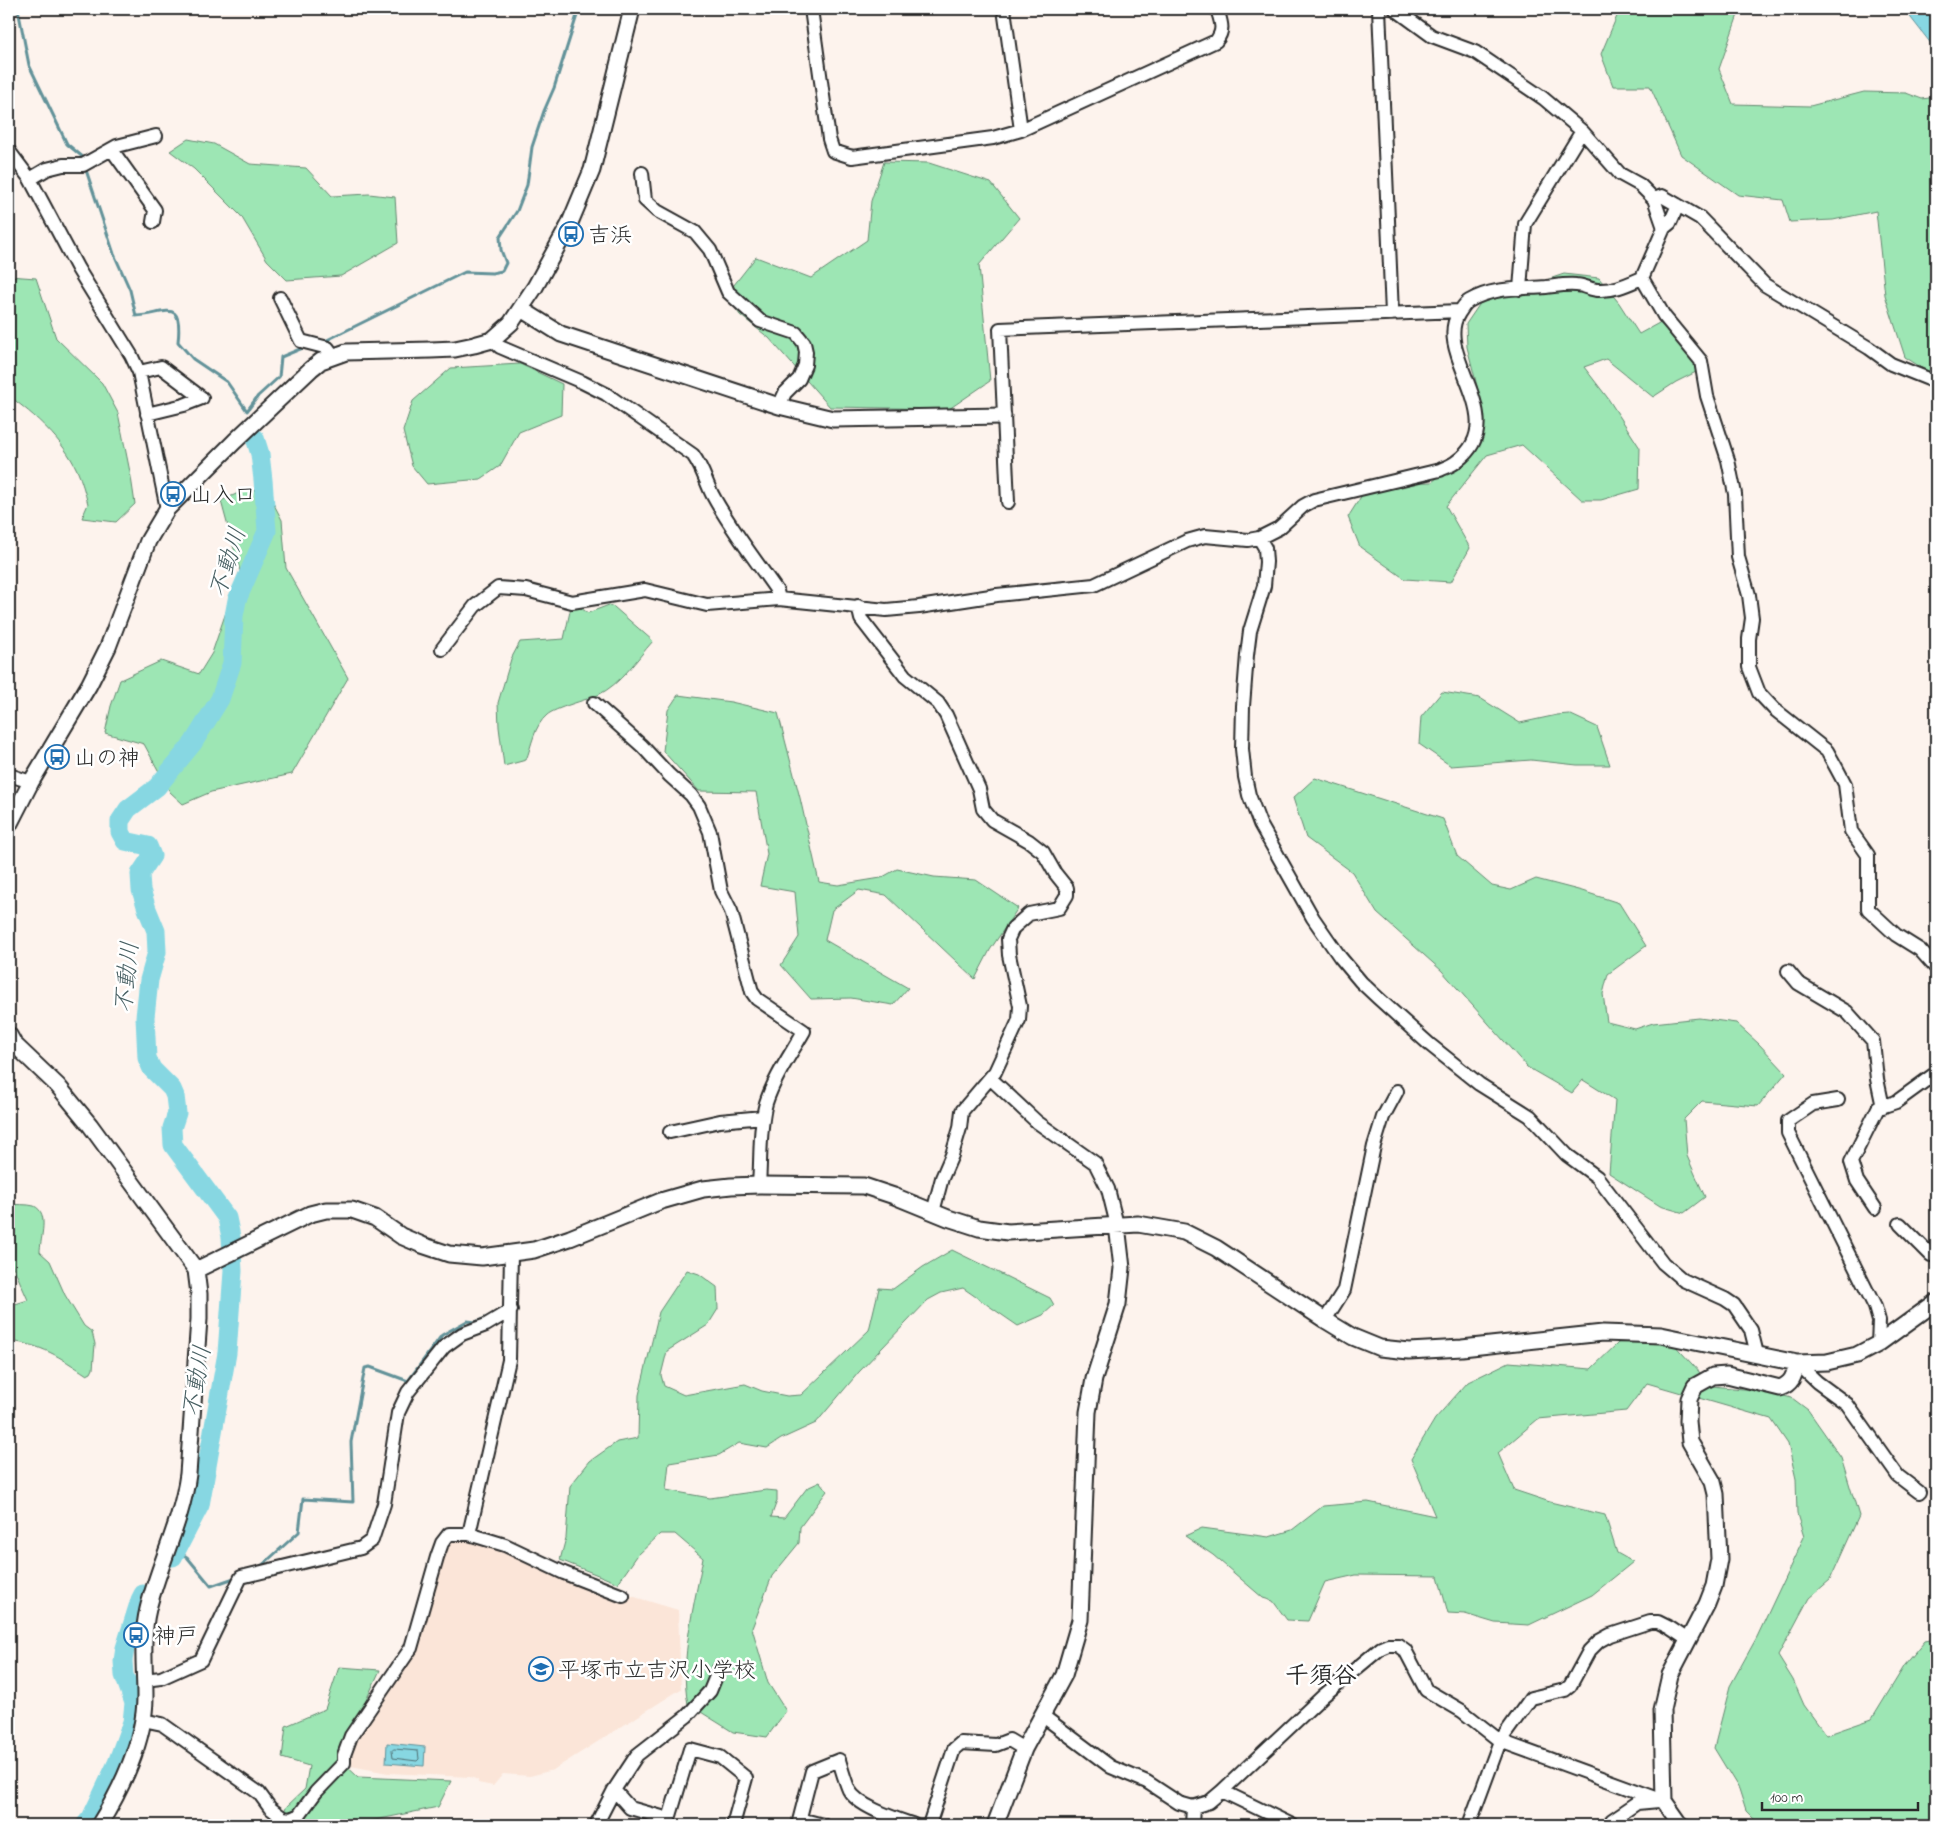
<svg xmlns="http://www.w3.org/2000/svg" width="1945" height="1834" font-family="'Indie Flower','Klee One',sans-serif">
<rect width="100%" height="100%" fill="#fdf3ed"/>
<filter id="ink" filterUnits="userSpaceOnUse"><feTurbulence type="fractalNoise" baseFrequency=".02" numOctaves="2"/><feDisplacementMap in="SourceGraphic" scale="10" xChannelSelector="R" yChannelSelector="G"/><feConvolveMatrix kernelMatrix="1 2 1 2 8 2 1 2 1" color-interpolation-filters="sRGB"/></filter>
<g filter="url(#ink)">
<!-- built -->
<path fill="#fbe5d8" d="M476,1539L625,1594L678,1610L681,1689L553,1770L530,1776L503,1774L493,1786L478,1783V1780L470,1777L388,1773L345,1765L366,1724L415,1649L440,1554L449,1542Z"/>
<!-- green -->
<path fill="#9de6b4" stroke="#648870" d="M1620,9H1740L1719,69L1733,104L1810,106L1864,92L1906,93L1922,99L1936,97V377L1905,357L1885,295L1876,211L1833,220L1790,222L1783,200L1738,195L1681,155L1650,86H1613L1601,54Z
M188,139L214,144L250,164L306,168L332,196L369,194L395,197L398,243L341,276L287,280L267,260L241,216L194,169L170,151Z
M884,162L929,163L991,183L1019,218L979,265L990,381L949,409L830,407L769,338L740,315L726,295L756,257L811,278L867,240L871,201Z
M1564,274L1599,278L1619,303L1639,334L1659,323L1696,352L1698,371L1676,382L1653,397L1606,359L1584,367L1607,397L1640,448L1639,489L1601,500H1582L1522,445L1487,455L1446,506L1470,548L1451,582L1405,579L1360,547L1348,517L1369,484L1432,482L1479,443L1484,413L1467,347L1466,324L1481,302Z
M9,276L36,278L56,338L102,383L118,413L131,477L135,504L116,522L82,518L88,504C85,493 82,481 77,470C63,440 35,415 9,396Z
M520,364L562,384L561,415L519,432L500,466L481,479L427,484L412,466L403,431L413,401L451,368Z
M247,489L268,493L282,520L286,568L348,678L292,774L211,792L183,804L170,792L144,744L105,733L111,706L120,680L161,661L199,674L212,653L240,571L221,501Z
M572,602L588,613L609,605L614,607L653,641C636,660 621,684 598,695C586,700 555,708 547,715C534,726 532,745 526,760L504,766L499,727L498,703L511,659L520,642L564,639Z
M1442,692L1480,698L1520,723L1557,715L1569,714L1597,727L1610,765H1577L1531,760L1451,766L1419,744L1421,717Z
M678,695L731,702L778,713L800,798L819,882L838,885L881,878L897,869L934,877L976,880L1018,908L990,950L975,979L886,895L859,890L832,910L825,940L908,988L893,1005L851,998L811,999L781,965L799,937L795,892L760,886L767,854L756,792L699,791L663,751L668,710Z
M1315,778L1443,819L1457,856L1492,886L1511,890L1536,879L1582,891L1619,903L1646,946L1608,974L1603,994L1607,1022L1635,1029L1653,1023L1699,1018L1736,1023L1759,1044L1786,1073L1758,1106L1702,1101L1684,1119L1687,1156L1705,1197L1684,1213L1660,1206L1609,1173L1615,1100L1583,1080L1572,1093L1527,1067L1442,971L1377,913L1352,872L1306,838L1293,798Z
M9,1204C16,1205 27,1204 34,1206C50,1213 40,1238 40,1252L50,1261L65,1295L84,1326L92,1332L95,1344L93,1369L91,1373L87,1375C58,1356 43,1345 9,1341V1306L28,1300L12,1264Z
M952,1250L1050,1298L1054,1305L1043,1315L1018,1326L963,1288L941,1293L928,1300L859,1372L816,1423L781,1439L767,1448L739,1443L719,1455L669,1463L666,1490L710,1498L766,1490L777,1491V1501L771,1517L784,1518L807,1488L820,1482L827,1491L800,1527L799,1543L772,1576L752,1628L768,1683L786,1711L767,1737L733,1732L688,1704C679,1662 695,1601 703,1558L675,1534H660L637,1556L618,1583L560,1560L566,1538L570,1486L590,1461L617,1442L638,1438L639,1395L659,1312L687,1270L699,1274L717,1287L718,1309L708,1325L667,1351L661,1375L664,1386L684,1395L745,1384L762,1391L787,1396L801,1395L869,1330L879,1288L893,1289L923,1267Z
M1671,1341L1712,1386L1763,1391L1792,1398L1808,1410L1841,1457L1859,1516L1830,1580L1809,1598L1778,1656L1793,1680L1804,1705L1826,1735L1872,1719L1905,1665L1925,1641L1936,1639V1825H1760L1746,1811L1739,1789L1714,1748L1730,1686L1757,1637L1804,1537L1797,1514L1796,1479L1788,1444L1771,1419L1647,1383L1626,1411L1538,1419L1498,1453L1514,1490L1550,1502L1605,1515L1617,1553L1633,1562L1592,1595L1529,1625L1495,1623L1465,1614L1448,1613L1438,1576L1356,1575L1325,1582L1308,1621L1287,1620L1273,1601L1263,1598L1213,1555L1185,1536L1202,1528L1269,1537L1292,1530L1323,1506L1368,1502L1435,1516L1411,1459L1435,1419L1468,1382L1509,1362L1591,1369L1618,1343Z
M339,1667L380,1670L339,1759L358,1777L451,1781L438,1807L351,1825H278L286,1807L305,1789L309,1766L282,1758L286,1726L325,1709Z"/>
<!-- water -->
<path fill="#87d7e2" stroke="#629299" d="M1904,9H1936V50Z
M387,1743L425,1747L424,1766L386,1763Z"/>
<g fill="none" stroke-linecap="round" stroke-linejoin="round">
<!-- shore -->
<path stroke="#507074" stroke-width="1" d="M394,1749L418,1751L419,1759L417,1761L393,1758L392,1751Z"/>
<!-- stream -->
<path stroke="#629299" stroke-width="3" d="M18,9L29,65L67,144L84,158V161
M85,167L114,254L130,290L136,316C165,315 183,296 178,342L193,359L227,382L247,411L258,396L279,377L281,357L305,347
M323,342L465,272L492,273L502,271L506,263L501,250L500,237L517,211L527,185L532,147L544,111L554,88L579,9
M177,1551L187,1557L211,1586L237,1577
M259,1568L299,1532L303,1499L353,1502L351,1442L365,1368L370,1367L408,1381L442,1335L467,1321L476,1322L488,1317"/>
<!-- river -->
<path stroke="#87d7e2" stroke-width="19" d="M173,1557L200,1505L227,1353L233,1271L231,1237L227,1218L173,1145L172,1128L177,1113L175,1096L172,1089L152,1069L147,1058L145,1017L149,980L157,952L156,931L147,909L141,890L140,874L152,856L148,846L125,841L120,832V821L128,809L157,787L193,743L220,699L232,663L234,616L237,600L267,531L263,480L260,454L255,438
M85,1825L91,1818L117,1763L132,1722L134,1703L124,1675L123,1661L125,1648L140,1600L143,1594"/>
<defs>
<path id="minor" d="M811,9L829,139L833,151L852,157L993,138L1021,130L1216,41C1225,30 1221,22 1217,9
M1004,9L1021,130
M1379,9L1392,314
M112,150L155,210L153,222
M9,151L30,179L78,269L131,355L139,372L167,509
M642,173L645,200L657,211L695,232L710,250L728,292L760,321L796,333L804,343L806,352L805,365L799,379L785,393L779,406
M30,179L47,169L63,165H83L117,146L156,136
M1654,199L1662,196L1700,218L1765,285L1869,348L1891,364L1936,382
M1664,228L1670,223L1678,205
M1642,278L1664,316L1701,361L1707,396L1728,460L1735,494L1738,557L1749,595L1752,618L1749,639V667L1759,693L1774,709L1827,751L1837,769L1845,784L1851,831L1868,855V909L1896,935L1920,950L1936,968
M1520,289L1525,224L1582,131
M280,298L301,341L328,348L334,356
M492,340L500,347L582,382L606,394L693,455C703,469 705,480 712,494C730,528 755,559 777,591L779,599
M139,372L161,367L202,398L184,405L147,414
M1008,502L1000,329L1460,311
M1259,538L1265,548L1266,562L1264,586L1250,631L1247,655L1243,706L1242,749L1245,777L1249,795L1260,824L1313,918L1340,957L1361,982L1378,998L1429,1044L1479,1084L1530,1116L1567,1155L1597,1177L1663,1263L1683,1280L1725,1299L1734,1305L1751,1330L1757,1354
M858,606L861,619L905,676L938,703L946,715L979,789L983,809L992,820L1029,841L1043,852L1055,873L1067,888V895L1059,908L1029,914L1013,928L1008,939L1009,955L1020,1006L1019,1020L995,1072L962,1111L960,1128L952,1155L942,1178L933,1212
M442,649L475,606L498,588L526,590L572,602L645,590L707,605L779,599L886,610L919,607L997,595L1094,585L1187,541L1205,536L1248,540L1259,538L1279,528L1303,506L1314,500L1440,470C1446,467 1453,465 1457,461C1514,419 1432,354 1459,313C1462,309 1464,304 1469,301C1492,287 1519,289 1546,287C1556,286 1566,284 1576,285C1584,285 1591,290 1598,290C1614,291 1628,284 1642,278L1664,228L1654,199L1640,185L1620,174L1582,131L1543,98L1475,52L1432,36L1395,9
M594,703L642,746L669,775L691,795L699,806L710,832L721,891L731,911L752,992L757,999L804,1031C791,1054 774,1078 766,1103C759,1129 761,1159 759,1185
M9,775L31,782
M1788,971L1798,983L1847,1012L1873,1041L1877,1079L1883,1107
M990,1078L1037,1122L1095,1163L1108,1189L1117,1225
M1838,1100L1813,1104L1788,1121V1133L1875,1307L1879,1321L1878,1344
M670,1132L720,1121L763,1117
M1875,1208L1857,1181L1851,1162L1878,1108L1896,1102L1936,1073
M1900,1224L1931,1255L1936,1254
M1325,1320L1344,1290L1374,1146L1383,1117L1397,1091
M1797,1363L1817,1382L1847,1404L1898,1476L1919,1492
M469,1534L509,1360L511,1254
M144,1680L161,1678L201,1660L241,1577L361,1548L372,1540L384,1504L398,1413L408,1392L444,1347L462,1334L486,1325L511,1310
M1043,1716L1111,1767L1147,1782L1179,1803L1193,1807L1209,1802L1222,1791L1323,1696L1381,1648L1388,1645H1398L1405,1650L1426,1690L1462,1711L1500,1741L1664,1801
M143,1720L162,1724L259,1793L270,1808L283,1818L291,1819L299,1815L316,1792L344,1763V1755L351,1736L411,1648L437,1557L442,1543L449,1534H469L505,1545L564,1573L623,1596
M614,1790L630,1808L669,1819L690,1749L720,1757L746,1778L733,1825
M1222,1791L1292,1825
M800,1819L823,1825
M596,1825L614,1790L637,1755L687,1716L710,1691L719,1669
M798,1825L812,1771L839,1760C842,1770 845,1781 849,1790C858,1807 897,1819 914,1825
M929,1825L954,1749L961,1743L996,1745L1009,1740L1024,1749
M1192,1825L1193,1807
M1469,1825L1500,1741L1531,1698L1565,1690L1570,1686L1589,1651L1599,1641L1610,1635L1650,1622H1658L1670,1628L1688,1640
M1610,1825L1612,1820L1637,1803L1659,1801"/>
<path id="tertiary" d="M521,309L561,334L779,406L833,419L1003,416
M9,825L31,782L89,685L108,647L148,541L167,509L235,441L311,369L321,361L346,352L431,350L455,349L474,345L492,340L511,323L535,287L569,225L592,170L632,9
M9,1035L14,1044L58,1086L90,1125L196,1270L199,1294V1319L188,1474C182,1521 159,1564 148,1609C141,1638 145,1668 145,1697C145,1740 121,1790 99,1825
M196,1270L310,1214L326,1210H352L375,1218L401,1236L422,1245L449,1254L482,1257L534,1250L570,1238L661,1201L703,1189L731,1186L759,1185L864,1186L894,1196L948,1218L979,1228L1008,1232L1138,1224L1184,1232L1216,1248L1325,1320L1353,1337L1380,1348L1409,1351L1462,1348L1603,1333L1661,1335L1797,1363L1827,1362L1857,1355L1878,1344L1936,1302
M995,1825L1024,1749L1064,1675L1080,1620L1088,1412L1094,1379L1118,1304L1122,1268L1117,1225
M1681,1825L1664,1801L1662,1710L1670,1675L1707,1604L1714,1586L1719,1559L1716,1494L1713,1482L1690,1442L1688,1421L1689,1399L1695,1386L1713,1376L1727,1375L1780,1388C1793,1383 1794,1375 1797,1363"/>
</defs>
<!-- minor casing -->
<use href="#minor" stroke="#2b2b2b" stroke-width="16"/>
<!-- tertiary casing -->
<use href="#tertiary" stroke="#2b2b2b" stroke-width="19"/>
<!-- minor -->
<use href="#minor" stroke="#fff" stroke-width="12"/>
<!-- tertiary -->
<use href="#tertiary" stroke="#fff" stroke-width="15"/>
</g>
</g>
<!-- icons -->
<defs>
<symbol id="bus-ring" viewBox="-11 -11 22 22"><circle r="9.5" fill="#fff" stroke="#1f6fb2" stroke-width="1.5"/><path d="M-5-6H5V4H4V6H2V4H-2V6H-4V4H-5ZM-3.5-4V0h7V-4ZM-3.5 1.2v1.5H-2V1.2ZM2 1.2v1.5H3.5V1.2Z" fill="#1f6fb2"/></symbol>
<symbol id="school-ring" viewBox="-11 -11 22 22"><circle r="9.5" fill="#fff" stroke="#1f6fb2" stroke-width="1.5"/><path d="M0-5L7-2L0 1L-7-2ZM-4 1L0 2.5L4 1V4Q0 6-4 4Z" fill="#1f6fb2"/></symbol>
</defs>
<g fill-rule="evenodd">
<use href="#bus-ring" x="557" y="220" width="28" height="28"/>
<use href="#bus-ring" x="159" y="480" width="28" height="28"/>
<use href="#bus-ring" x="43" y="743" width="28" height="28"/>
<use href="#bus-ring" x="122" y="1621" width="28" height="28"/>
<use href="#school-ring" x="527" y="1655" width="28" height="28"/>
</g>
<g text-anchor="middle" stroke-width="5" stroke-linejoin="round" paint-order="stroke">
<!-- poi labels -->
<g font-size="22" fill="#2b2b2b" stroke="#fff" text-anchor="start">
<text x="588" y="242">吉浜</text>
<text x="190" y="502">山入口</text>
<text x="74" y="765">山の神</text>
<text x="154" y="1643">神戸</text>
<text x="558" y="1677">平塚市立吉沢小学校</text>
</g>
<!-- water labels -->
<g font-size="24" font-style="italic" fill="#475f62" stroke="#fff">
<text transform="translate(227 562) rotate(-72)" y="8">不動川</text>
<text transform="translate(126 977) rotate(-84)" y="8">不動川</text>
<text transform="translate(196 1381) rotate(-80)" y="8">不動川</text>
</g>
<!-- neighbourhood labels -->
<g font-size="24" font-weight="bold" fill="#2b2b2b" stroke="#fff">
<text x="1321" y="1683">千須谷</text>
</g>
</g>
<!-- margin -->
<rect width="1945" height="1834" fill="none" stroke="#fff" stroke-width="30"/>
<rect x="15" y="15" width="1915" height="1804" fill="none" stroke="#2b2b2b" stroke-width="2" filter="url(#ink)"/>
<!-- scale -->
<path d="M1762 1802v8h156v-8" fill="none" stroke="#2b2b2b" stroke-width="2.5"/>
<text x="1770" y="1802" font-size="15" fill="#2b2b2b" stroke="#ffffff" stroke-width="4" paint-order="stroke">100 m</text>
</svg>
